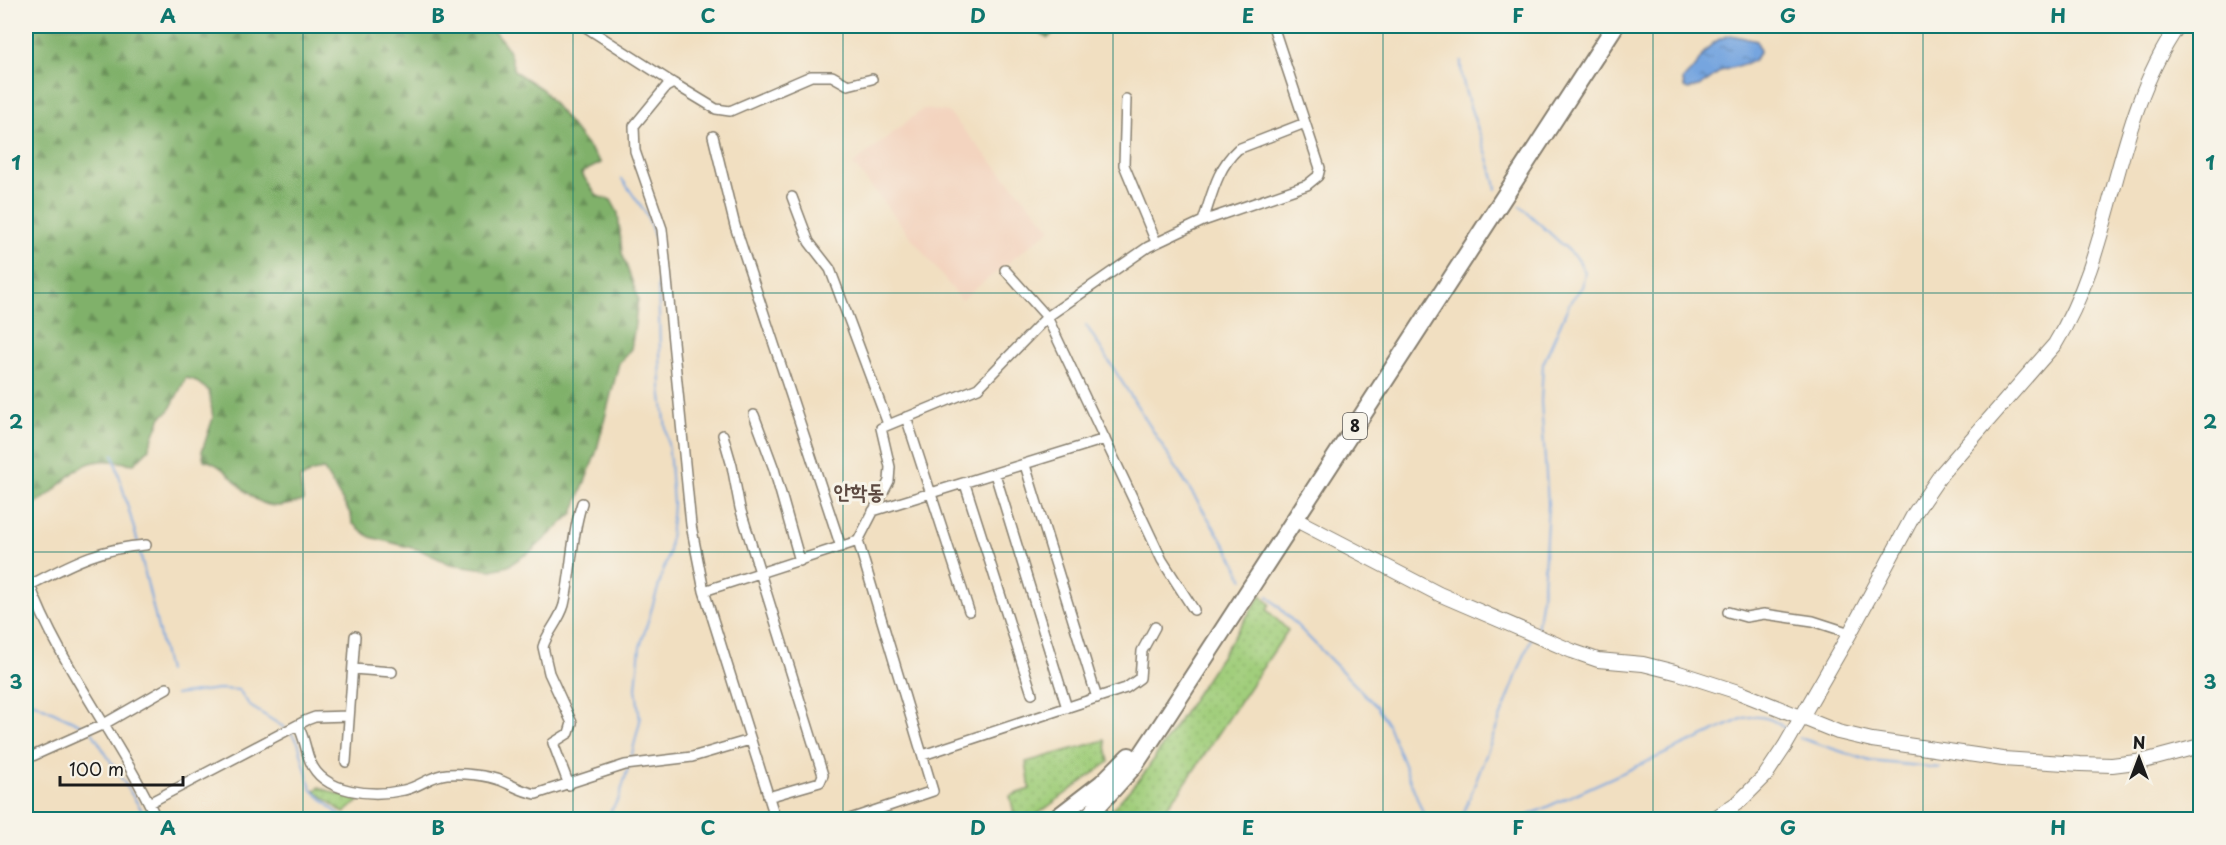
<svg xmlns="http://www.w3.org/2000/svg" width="2226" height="845" font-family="'Playpen Sans','Poor Story',sans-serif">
<defs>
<pattern id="grass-dots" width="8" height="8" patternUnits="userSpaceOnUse" patternTransform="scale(1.5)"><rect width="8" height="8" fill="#a1ce7b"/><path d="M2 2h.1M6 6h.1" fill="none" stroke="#8ab06a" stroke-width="1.8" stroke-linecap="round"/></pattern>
<pattern id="forest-firs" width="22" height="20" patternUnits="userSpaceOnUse" patternTransform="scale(1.5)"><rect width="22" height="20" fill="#80b16b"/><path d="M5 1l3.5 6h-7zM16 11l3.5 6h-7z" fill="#688f57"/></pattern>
<pattern id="water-ripples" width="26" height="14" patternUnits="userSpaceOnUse" patternTransform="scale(1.5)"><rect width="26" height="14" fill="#76a5df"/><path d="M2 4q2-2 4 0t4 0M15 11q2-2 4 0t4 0" fill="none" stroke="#6086b4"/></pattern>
</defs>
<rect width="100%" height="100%" fill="#f7f3e8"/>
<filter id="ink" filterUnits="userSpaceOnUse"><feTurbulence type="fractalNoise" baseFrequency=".0167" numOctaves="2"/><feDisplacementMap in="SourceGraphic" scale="12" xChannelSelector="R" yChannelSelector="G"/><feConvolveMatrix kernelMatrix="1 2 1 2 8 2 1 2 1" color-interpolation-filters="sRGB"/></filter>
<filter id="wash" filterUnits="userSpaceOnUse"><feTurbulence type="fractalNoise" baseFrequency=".008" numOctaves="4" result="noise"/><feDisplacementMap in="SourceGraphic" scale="24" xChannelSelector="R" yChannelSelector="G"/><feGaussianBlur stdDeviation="1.35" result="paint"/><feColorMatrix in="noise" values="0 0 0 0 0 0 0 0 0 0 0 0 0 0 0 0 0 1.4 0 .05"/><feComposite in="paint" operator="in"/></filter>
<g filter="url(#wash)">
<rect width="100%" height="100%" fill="#f1dfc1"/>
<!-- built -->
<path fill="#f3d4bf" d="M923,109L948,112L1051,229L961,300L853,164Z"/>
<!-- grass -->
<path fill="url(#grass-dots)" stroke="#5e754c" stroke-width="1.5" d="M1261,595L1270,604L1267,610L1288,630L1180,791L1157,819H1104L1146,771Z
M1105,740L1109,762L1031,819H994L1014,813L1010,796L1030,789L1026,762Z
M319,787L337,794L365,796L344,813L315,791Z"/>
<!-- forest -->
<path fill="url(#forest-firs)" stroke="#4e6644" stroke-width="1.5" d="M26,26H489C505,44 509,44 514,71L542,89L601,163L581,173L597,196L611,200L618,213L622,253L638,298L634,331L631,349L619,363L596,453L573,513L533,550L508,566L492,570L450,564L420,550L370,537L352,523L351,515L324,470L312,472L300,479L303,501C294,503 283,507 274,506C242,502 233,466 204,460L202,451L213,418L209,391L194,380L186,378L169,411L161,417L148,450L134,464C124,463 111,460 101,461C68,463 56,502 26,505Z
M1029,26H1061L1048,38Z"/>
<!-- water -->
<path fill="url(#water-ripples)" stroke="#49607e" stroke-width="1.5" d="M1731,35L1757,41L1760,51L1754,61L1721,71L1699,87L1688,89L1684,87L1683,80C1686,75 1693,70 1696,66C1704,51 1713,39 1731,35Z"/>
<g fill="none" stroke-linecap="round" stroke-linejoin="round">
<!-- stream -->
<path stroke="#76a5df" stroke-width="2" d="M1461,61C1459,93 1491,153 1496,189
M622,179L647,215L657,244L661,388L670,461L673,504L669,552L640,647L636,688L640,721L630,762
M1520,206L1577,258L1585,272L1582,287L1570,302L1543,364L1541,402L1548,504L1543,588L1537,631
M1086,325L1232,556L1243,579
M113,454L138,543
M139,548L168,671
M1268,596L1377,707L1388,725L1426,820
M175,695L218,689L239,690L250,706L285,728
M26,699L88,728
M92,732L148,820
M290,732L298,742L311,789L345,820
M1800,738L1870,761L1940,768
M605,820L619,798L628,768
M1461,820L1531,638
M1518,820L1744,718C1763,714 1774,719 1788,731"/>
</g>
</g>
<g filter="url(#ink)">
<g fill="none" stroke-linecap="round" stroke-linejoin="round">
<defs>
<path id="street" d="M584,26L673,83
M1126,99L1124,165L1156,242
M713,136L735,226L841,547
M792,197L809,242L830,269L888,424
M1203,221C1212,195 1217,168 1238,149L1305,123
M1005,270L1047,317L1162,560L1194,610
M754,415L774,469L800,561
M906,417L969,611
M723,435L732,466L740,508L823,775L820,782L768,797
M1025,465L1097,698
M995,474L1067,708
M965,484L1032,694
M873,511L1105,439
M28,580C59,666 119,737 157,820
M30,585C71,564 99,548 146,545
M704,591L858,541L889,481L890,467L881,428L978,388L1047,317L1148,247L1203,221L1307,185L1318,176L1320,168L1273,26
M1728,612L1746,617L1764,614L1813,621L1850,633
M353,669L392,672
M298,726C305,738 305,749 310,761C323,794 374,797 404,790C420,787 431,775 447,774C464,773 486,775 502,781C514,786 523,792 536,794L625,765L692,757L750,740
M923,755L1126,688L1140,678L1142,651L1155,627
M26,759L104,724L167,688
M346,762L355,636
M569,785L553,743L569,733L572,723L549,673L543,647C547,632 559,622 564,605C572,571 571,536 582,503
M149,803L307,720L315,717L349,716
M776,820L704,591L691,525L662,229L635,151L634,126L666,87L673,83L716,109L730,111L811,76H832L848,85L872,79
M847,820L933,791L858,541"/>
<path id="secondary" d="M1302,523L1439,594L1572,651L1598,660L1643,664L1679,673L1741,693L1838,732L1872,740L2003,759L2080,764L2112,765L2144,761L2200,746
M1712,820L1740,801L1765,776L1785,746L1850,633L1914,514L1942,473L2055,344C2116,246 2112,121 2178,26"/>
<path id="highway" d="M1054,820L1102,783L1129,756
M1085,820L1134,766L1162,724L1615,26"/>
</defs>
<!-- street casing -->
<use href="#street" stroke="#867e6e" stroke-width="12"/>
<!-- secondary casing -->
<use href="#secondary" stroke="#867e6e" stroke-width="16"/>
<!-- highway casing -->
<use href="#highway" stroke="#867e6e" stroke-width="20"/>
<!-- street -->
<use href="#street" stroke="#fff" stroke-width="9"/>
<!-- secondary -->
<use href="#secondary" stroke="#fff" stroke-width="14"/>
<!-- highway -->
<use href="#highway" stroke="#fff" stroke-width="16"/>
</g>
</g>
<!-- grid -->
<path fill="none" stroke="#0f766e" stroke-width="1.5" stroke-opacity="0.55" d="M303,26V820M573,26V820M843,26V820M1113,26V820M1383,26V820M1653,26V820M1923,26V820M26,293H2200M26,552H2200"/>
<g text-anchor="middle" stroke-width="6" stroke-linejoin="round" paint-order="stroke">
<!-- shield labels -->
<rect fill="#f7f3e8" stroke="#5e5c59" stroke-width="1.5" x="1343" y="413" width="24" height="26" rx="4.5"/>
<g font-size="16" font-weight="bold" fill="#1c1c1c">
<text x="1355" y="432">8</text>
</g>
<!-- quarter labels -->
<g font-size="21" font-weight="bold" fill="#5c4941" stroke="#f7f3e8">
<text x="859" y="499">안학동</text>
</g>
</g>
<!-- margin -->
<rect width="2226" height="845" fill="none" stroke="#f7f3e8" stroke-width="66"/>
<!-- north arrow -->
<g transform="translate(2139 758)" stroke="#f7f3e8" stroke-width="4.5" paint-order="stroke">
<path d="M0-4.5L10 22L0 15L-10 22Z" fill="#1c1c1c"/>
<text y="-9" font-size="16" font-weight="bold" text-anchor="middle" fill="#1c1c1c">N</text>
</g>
<!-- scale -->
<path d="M60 776v9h123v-9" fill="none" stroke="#1c1c1c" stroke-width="3"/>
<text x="69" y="776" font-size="18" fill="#1c1c1c" stroke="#f7f3e8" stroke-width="4.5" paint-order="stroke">100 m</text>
<rect x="33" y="33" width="2160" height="779" fill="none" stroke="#0f766e" stroke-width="2"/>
<g font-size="20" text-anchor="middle" font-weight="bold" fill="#0f766e">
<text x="168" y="23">A</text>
<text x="438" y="23">B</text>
<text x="708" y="23">C</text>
<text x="978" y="23">D</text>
<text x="1248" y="23">E</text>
<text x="1518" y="23">F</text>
<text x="1788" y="23">G</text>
<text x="2058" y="23">H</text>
<text x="16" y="170">1</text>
<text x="2210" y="170">1</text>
<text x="16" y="429">2</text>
<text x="2210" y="429">2</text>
<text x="16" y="689">3</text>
<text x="2210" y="689">3</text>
<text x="168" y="835">A</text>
<text x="438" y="835">B</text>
<text x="708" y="835">C</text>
<text x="978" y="835">D</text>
<text x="1248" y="835">E</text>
<text x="1518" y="835">F</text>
<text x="1788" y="835">G</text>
<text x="2058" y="835">H</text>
</g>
</svg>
